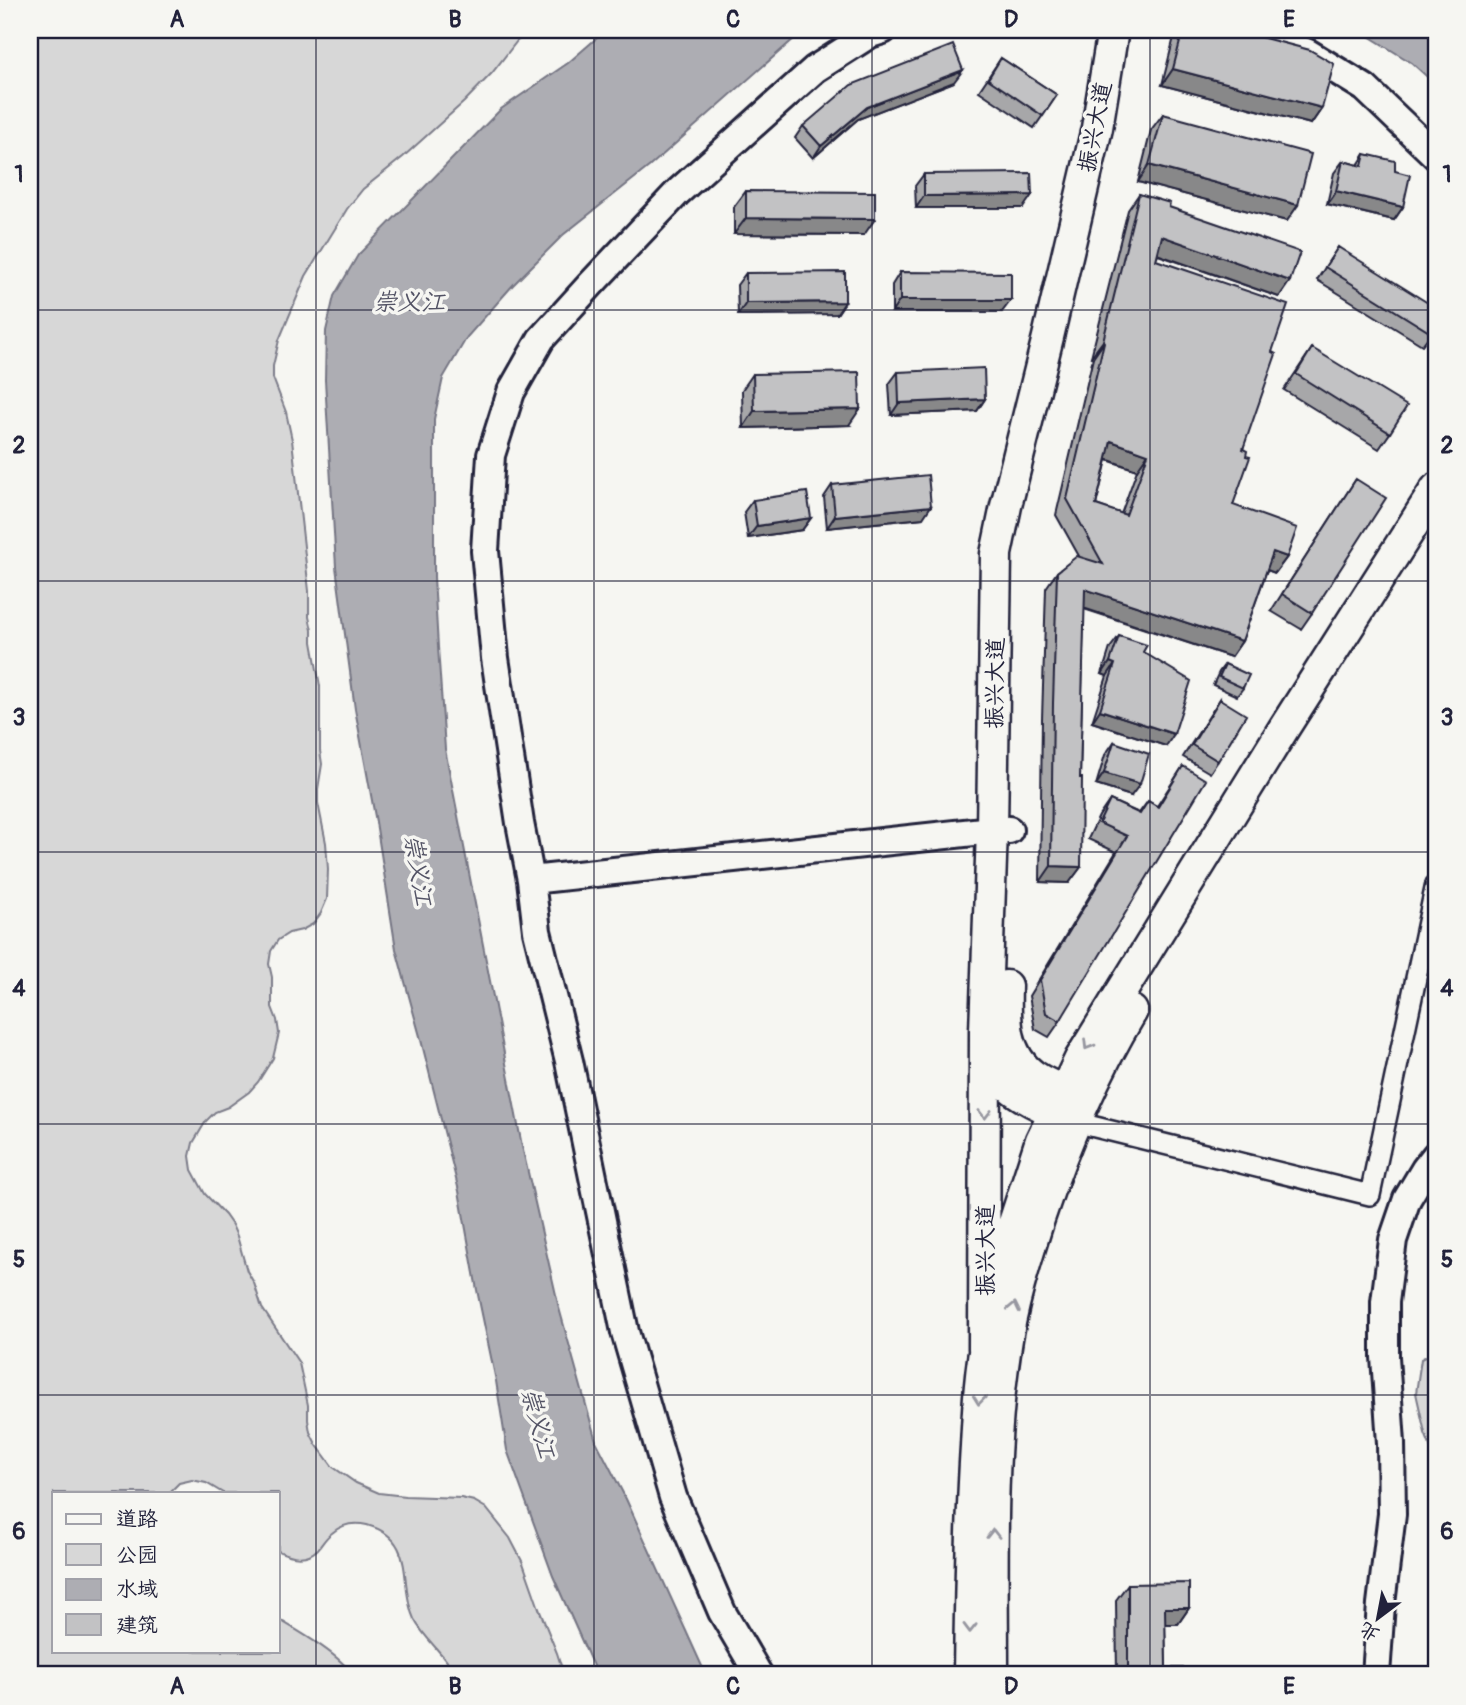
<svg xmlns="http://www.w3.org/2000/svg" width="1466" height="1705" font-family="Pangolin,'LXGW WenKai TC',sans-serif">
<rect width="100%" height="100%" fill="#f6f6f2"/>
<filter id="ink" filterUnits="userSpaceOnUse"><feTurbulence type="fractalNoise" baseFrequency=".0143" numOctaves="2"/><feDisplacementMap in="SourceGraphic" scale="14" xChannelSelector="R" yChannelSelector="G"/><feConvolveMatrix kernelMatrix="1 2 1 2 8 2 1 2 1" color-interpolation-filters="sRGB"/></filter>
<g filter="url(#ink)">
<path fill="#d7d7d7" stroke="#7c7c89" stroke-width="2" d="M30 30H532L517 41 492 73 464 102 403 157 363 189 347 209 306 276 279 340 273 366V378L286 412 292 440 309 591V617L312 630V642L320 686V751L322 764 318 789V803L326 843 328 869 327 899 321 913 313 924 302 930 289 933 278 940 271 951 269 964 272 977V1007L277 1020 279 1033 273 1058 258 1082 249 1092 228 1107 215 1112 206 1121 193 1143 190 1156 192 1170 205 1194 225 1215 232 1225 237 1236 247 1271 254 1283 262 1308 299 1363 308 1405V1420L310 1432 316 1444 333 1467 356 1483 379 1493 405 1496 461 1498 474 1501 486 1508 510 1538 523 1563 541 1614 557 1653 564 1675H456C445 1654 425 1640 414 1619 398 1585 418 1539 367 1525 354 1522 342 1524 332 1533 326 1537 322 1544 318 1549 306 1561 292 1557 278 1551V1493H223L206 1483 192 1480 179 1483 169 1493H54V1651H278V1619C298 1631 342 1656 352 1675H30Z
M1434 1352 1436 1353V1461L1425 1433 1416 1393 1421 1359Z"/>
<path fill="#adadb3" stroke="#757583" stroke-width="2" d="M606 30H804L650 166 563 235 513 285 467 337 443 378 434 419V577L438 647 445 749 522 1146 559 1308 596 1441 626 1499 706 1675H597L553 1576 507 1450 496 1381 477 1290 459 1191 421 1040 396 949 376 822 355 709 336 567 325 380 326 331 334 296 358 255 501 109 568 63Z
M1359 30H1436V85L1412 63Z"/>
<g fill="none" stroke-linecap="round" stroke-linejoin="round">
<defs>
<path id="street" d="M1075 1122 1370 1195 1436 884"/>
<path id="secondary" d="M1254 30 1308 53 1365 88 1436 156
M531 880 992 830H1009
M759 1675 722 1612 673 1497 625 1332 569 1061 537 931 531 880 520 823 495 658 485 551 491 455 511 392 541 339 591 284 678 192 815 69 870 34 883 30
M1376 1675 1381 1604 1392 1514 1391 1443 1385 1357V1302L1393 1240 1407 1199 1425 1169 1436 1155"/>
<path id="primary" d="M1006 986C1005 1018 1004 1055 1034 1076 1049 1086 1067 1092 1083 1100
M987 1052C999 1093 1039 1104 1073 1121
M996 1288 1000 1266 1041 1140 1080 1059 1284 728 1436 489
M984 1349 985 1031 992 830 996 554 1006 506 1048 337 1097 128 1113 30
M969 1675C970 1599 971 1523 976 1446 978 1407 980 1368 988 1330
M993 1675C993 1568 989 1459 1005 1352 1011 1307 1025 1263 1039 1219 1063 1147 1092 1077 1132 1011"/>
</defs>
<use href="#street" stroke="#22223b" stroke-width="24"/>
<use href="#secondary" stroke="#22223b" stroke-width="32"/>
<use href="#primary" stroke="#22223b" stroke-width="35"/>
<use href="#street" stroke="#f6f6f2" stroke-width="19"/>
<use href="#secondary" stroke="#f6f6f2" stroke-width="26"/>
<use href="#primary" stroke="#f6f6f2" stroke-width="30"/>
</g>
<path fill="#a7a7a9" stroke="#22223b" stroke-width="2" fill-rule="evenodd" d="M1178 30H1234L1322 108 1311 124 1162 85 1175 33Z
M1001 58 1057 95 1034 128 979 91Z
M954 82 858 119 813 158 795 138 803 126Z
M1163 114 1287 221 1138 182 1151 130Z
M1365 154 1395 171 1403 207 1394 220 1327 204 1334 173 1343 161 1358 165Z
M924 174 1023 208H916L915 186Z
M746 191 864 235 734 234V207Z
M1139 194 1169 207 1279 297 1158 255 1156 260 1272 352 1243 449 1233 505 1287 557 1275 573 1267 570 1242 641 1231 657 1084 609 1080 778 1081 867 1069 883 1040 882 1042 719 1046 588 1057 572 1079 556 1056 515 1093 358 1091 357 1128 210ZM1107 460 1137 470 1121 514 1096 505Z
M1436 221V237L1429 230Z
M1338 247 1431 333 1422 345 1317 280Z
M900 272 1002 312H892V285Z
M746 273 845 302 837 314 738 315 737 285Z
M1312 348 1390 433 1379 449 1284 390Z
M898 372 985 399 977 411 891 415 889 384Z
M753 374 849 425 743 428 742 390Z
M1356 479 1312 613 1301 629 1271 611Z
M832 485 923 518 827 528 824 497Z
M753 500 811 518 802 530 748 538 744 512Z
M1119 636 1143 652 1166 746 1092 722 1107 676 1102 674 1110 648Z
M1225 664 1243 688 1237 696 1213 685 1219 672Z
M1220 699 1218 761 1210 773 1183 757Z
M1114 742 1131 796 1096 785 1105 755Z
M1183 766 1060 1021 1049 1037 1035 1029 1029 996 1116 852 1088 839 1099 816 1110 800 1139 813 1148 801 1157 806Z
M1128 1584 1189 1608 1178 1624H1165L1166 1668 1193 1675H1117L1116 1600Z"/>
<path fill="#888889" stroke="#22223b" stroke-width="2" d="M1173 69 1322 108 1311 124 1162 85Z
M963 70 954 82 858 119 813 158 821 146 867 107Z
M1149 165 1298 205 1287 221 1138 182Z
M1336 191 1403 207 1394 220 1327 204Z
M1032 195 1023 208H916L924 196Z
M746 218 875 219 864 235 734 234Z
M1162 236 1290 281 1279 297 1151 252Z
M900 300H1011L1002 312H892Z
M845 302 837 314 738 315 746 303Z
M1103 341 1104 342 1093 358 1091 357Z
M985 399 977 411 891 415 899 403Z
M860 409 849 425 743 428 754 411Z
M1111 441 1148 454 1137 470 1100 457Z
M931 506 923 518 827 528 835 516Z
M811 518 802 530 748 538 757 526Z
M1273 552 1287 557 1275 573 1262 568Z
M1085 589 1242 641 1231 657 1074 605Z
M1110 662 1115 664 1107 676 1102 674Z
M1100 710 1174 734 1166 746 1092 722Z
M1104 773 1140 784 1131 796 1096 785Z
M1051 866 1081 867 1069 883 1040 882Z
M1165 1608H1189L1178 1624H1154Z"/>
<path fill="#c2c2c4" stroke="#22223b" stroke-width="2" fill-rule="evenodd" d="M1183 30H1234L1310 50 1334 64 1322 108 1173 69Z
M953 45 963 70 867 107 821 146 803 126 851 85Z
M1001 58 1057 95 1043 116 988 79Z
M1163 114 1311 154 1298 205 1149 165Z
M1365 154 1395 161V171L1410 175 1403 207 1336 191 1343 161 1362 166Z
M1031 173 1032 195 924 196V174Z
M746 191 875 192V219L746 218Z
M1139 194 1170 203 1169 207 1300 252 1290 281 1162 236 1156 260 1288 305 1272 352 1276 354 1243 449 1247 451 1246 456 1250 457 1233 505 1297 528 1287 557 1273 552 1242 641 1085 589 1080 778H1082L1081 867 1051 866 1053 703 1057 572 1077 556 1103 564 1067 499 1104 342 1103 341ZM1111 441 1148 454 1126 515 1096 505Z
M1338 247 1436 308V323L1431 333 1325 267Z
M845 272V302L746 303V273Z
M900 272 1011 273V300H900Z
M1312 348 1407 406 1390 433 1296 374Z
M984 368 985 399 899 403 898 372Z
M859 372 860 409 754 411 753 374Z
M928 475 931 506 835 516 832 485Z
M1356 479 1386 498 1312 613 1282 594Z
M807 492 811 518 757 526 753 500Z
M1119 636 1147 645 1143 652 1191 681 1174 734 1100 710 1115 664 1110 662Z
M1225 664 1249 675 1243 688 1219 677Z
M1220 699 1246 715 1218 761 1192 745Z
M1114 742 1149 754 1140 784 1104 773Z
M1183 766 1206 780 1060 1021 1046 1013 1040 980 1127 836 1099 823 1110 800 1140 814 1148 801 1158 807Z
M1189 1583V1608H1165L1166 1668H1193V1675H1128V1584Z"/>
<defs><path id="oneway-chevron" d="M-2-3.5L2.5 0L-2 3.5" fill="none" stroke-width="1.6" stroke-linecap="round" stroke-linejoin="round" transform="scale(1.75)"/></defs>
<g stroke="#9797a0">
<use href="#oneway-chevron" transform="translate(1088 1045) rotate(121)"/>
<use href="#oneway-chevron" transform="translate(985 1114) rotate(90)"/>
<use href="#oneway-chevron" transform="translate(1014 1307) rotate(-78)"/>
<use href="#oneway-chevron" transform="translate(979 1400) rotate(96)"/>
<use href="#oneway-chevron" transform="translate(993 1534) rotate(-90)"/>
<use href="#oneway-chevron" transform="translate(970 1628) rotate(91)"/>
</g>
</g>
<path fill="none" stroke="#22223b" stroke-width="2" stroke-opacity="0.55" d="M316 30V1675M594 30V1675M872 30V1675M1150 30V1675M30 310H1436M30 581H1436M30 852H1436M30 1124H1436M30 1395H1436"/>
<g text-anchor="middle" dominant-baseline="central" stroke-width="7" stroke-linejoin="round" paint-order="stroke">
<g font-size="23" fill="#22223b" stroke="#f6f6f2">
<text transform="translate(1095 127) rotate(-79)">振兴大道</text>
<text transform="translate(995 683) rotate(-89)">振兴大道</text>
<text transform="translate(985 1250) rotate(-90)">振兴大道</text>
</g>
<g font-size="24" font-style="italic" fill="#535365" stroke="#f6f6f2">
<text x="409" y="302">崇义江</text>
<text transform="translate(418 870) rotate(81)">崇义江</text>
<text transform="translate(538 1423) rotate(75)">崇义江</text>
</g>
</g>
<rect width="1466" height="1705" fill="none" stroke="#f6f6f2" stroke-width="77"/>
<rect x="52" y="1492" width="228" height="161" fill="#f6f6f2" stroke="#a1a1a9" stroke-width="2"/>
<rect x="66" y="1514" width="35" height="10" fill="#f6f6f2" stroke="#a1a1a9" stroke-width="2"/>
<text x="116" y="1526" font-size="21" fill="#22223b">道路</text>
<rect x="66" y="1544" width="35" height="21" fill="#d7d7d7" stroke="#a1a1a9" stroke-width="2"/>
<text x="116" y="1562" font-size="21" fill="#22223b">公园</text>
<rect x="66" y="1579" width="35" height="21" fill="#adadb3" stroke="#a1a1a9" stroke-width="2"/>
<text x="116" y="1596" font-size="21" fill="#22223b">水域</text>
<rect x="66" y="1614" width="35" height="21" fill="#c2c2c4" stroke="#a1a1a9" stroke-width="2"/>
<text x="116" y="1632" font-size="21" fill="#22223b">建筑</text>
<g transform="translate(1378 1618) rotate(212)" stroke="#f6f6f2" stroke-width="5" paint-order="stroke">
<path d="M0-5L12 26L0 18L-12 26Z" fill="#22223b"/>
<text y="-10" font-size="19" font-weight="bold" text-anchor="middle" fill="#22223b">北</text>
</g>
<rect x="38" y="38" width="1390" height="1628" fill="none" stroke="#22223b" stroke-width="2.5"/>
<g font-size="23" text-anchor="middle" font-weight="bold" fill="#22223b">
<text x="177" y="27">A</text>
<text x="455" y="27">B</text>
<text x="733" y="27">C</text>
<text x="1011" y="27">D</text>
<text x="1289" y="27">E</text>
<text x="19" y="182">1</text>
<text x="1447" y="182">1</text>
<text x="19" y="453">2</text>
<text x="1447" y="453">2</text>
<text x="19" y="725">3</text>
<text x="1447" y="725">3</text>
<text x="19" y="996">4</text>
<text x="1447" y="996">4</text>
<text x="19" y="1267">5</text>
<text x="1447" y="1267">5</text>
<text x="19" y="1539">6</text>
<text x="1447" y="1539">6</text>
<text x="177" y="1694">A</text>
<text x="455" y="1694">B</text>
<text x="733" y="1694">C</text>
<text x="1011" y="1694">D</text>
<text x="1289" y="1694">E</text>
</g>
</svg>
